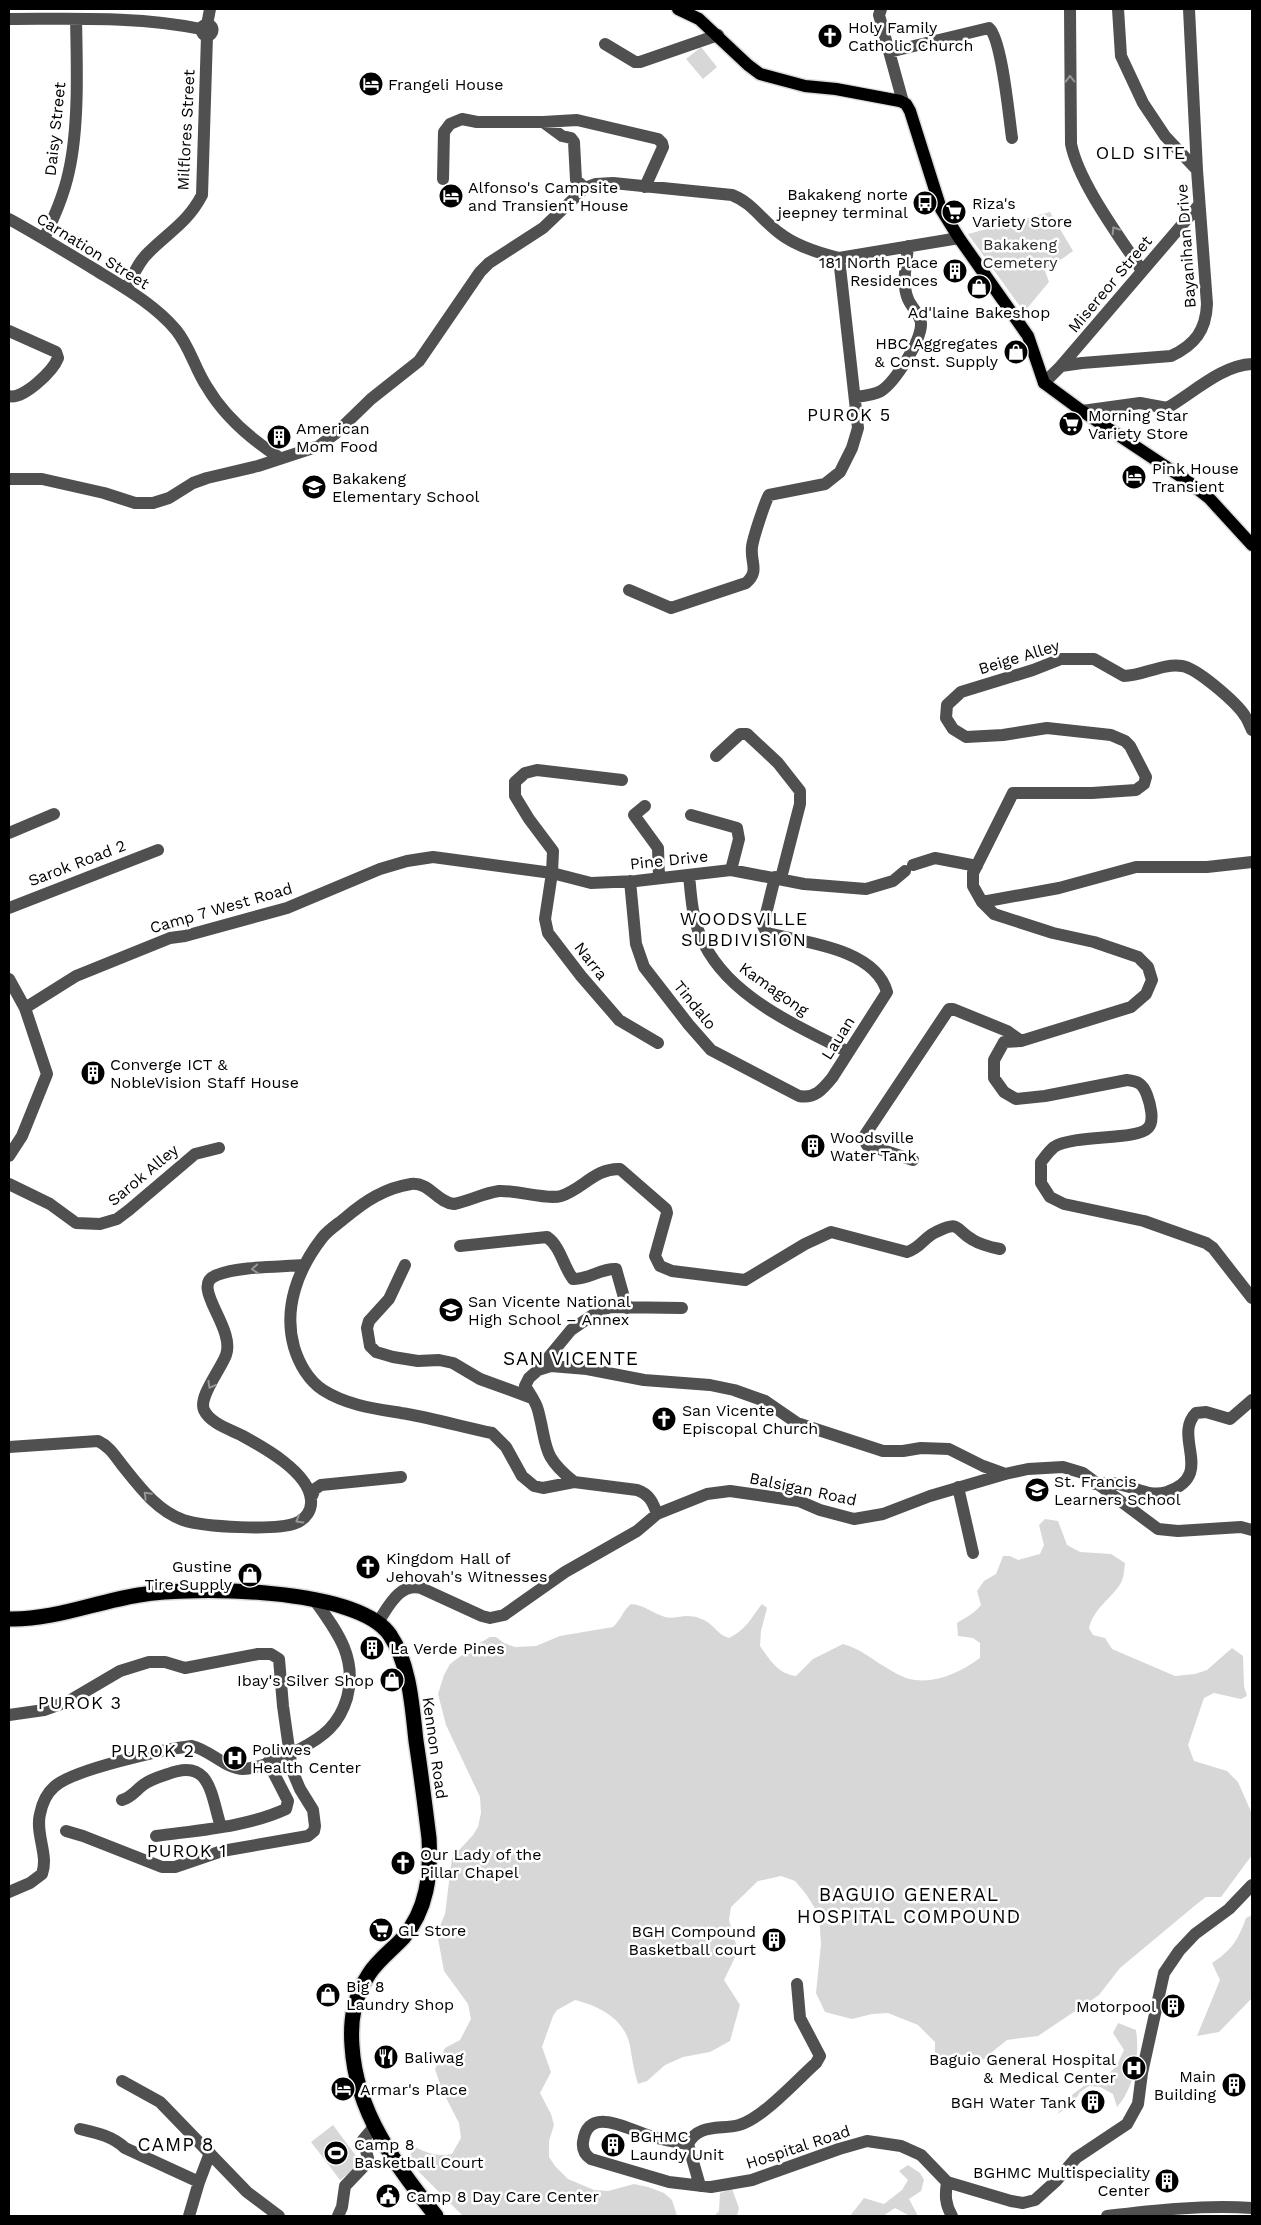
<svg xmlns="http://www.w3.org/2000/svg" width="1261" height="2225" font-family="'Work Sans',sans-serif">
<rect width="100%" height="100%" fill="#fff"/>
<path fill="#d7d7d7" d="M701 47 717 67 703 79 686 59Z
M1050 212 1073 251 1045 271 1049 282 1024 312 968 234Z
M1045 1519 1058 1521 1067 1545 1080 1552 1111 1554 1125 1563C1124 1571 1124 1580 1119 1586 1108 1601 1094 1609 1089 1628L1093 1635 1105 1638 1112 1649 1175 1676 1195 1674 1207 1670 1232 1648 1243 1656 1244 1686 1247 1696 1241 1699 1214 1693 1204 1698 1188 1745 1194 1761 1227 1771 1238 1782 1252 1814V1855L1221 1897H1206L1198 1903 1120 1968 1099 1995 1038 2036 1007 2040 981 2061 965 2057 935 2063V2042L918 2025 888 2013 872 2014 852 2019 825 2012 816 1993 821 1944 819 1915 806 1894 795 1881 781 1876 758 1881 731 1907 729 1920 738 1951 724 1980 740 2005 730 2041 710 2052 683 2057 665 2065 647 2081 638 2084C634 2071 632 2059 630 2046 625 2019 599 2006 575 2000L557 2010 553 2016 542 2047 551 2072 540 2093 551 2114 554 2125 549 2141V2157L555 2166 568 2179 594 2190 608 2191 634 2184 648 2187 664 2193 672 2200 677 2216H463L419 2172 409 2157 415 2147C427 2153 438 2157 452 2154L461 2138 459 2123 442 2090 435 2069 445 2048 460 2040 471 2019 468 2004 444 1971 437 1933 445 1914 452 1858 473 1835 478 1827 481 1813 480 1797 446 1725 438 1694 444 1675 450 1664 462 1655 472 1653 480 1643 490 1637H496L504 1643 515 1647 536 1646 560 1636 613 1627C621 1620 623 1610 631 1604 645 1605 652 1613 665 1617 677 1620 686 1611 704 1620 714 1625 718 1635 729 1638 748 1628 750 1619 762 1604L767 1608 761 1631 760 1646C770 1660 778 1674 796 1676L813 1659 843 1644C858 1648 868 1656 880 1664 891 1670 903 1679 915 1680 939 1683 962 1671 980 1658V1643L973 1638 958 1636 957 1623C966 1617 974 1614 981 1605L977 1591 984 1581 996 1574 1003 1556H1010L1018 1560 1040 1554 1044 1545 1039 1525Z
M1252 1915V1998L1219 2032 1197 2036 1220 1980 1212 1963C1232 1950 1238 1940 1246 1918Z
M1118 2023 1136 2030C1140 2054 1134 2089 1117 2107L1113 2094 1100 2087 1089 2086 1080 2092 1073 2104 1057 2114 1073 2094 1088 2083 1100 2081 1116 2067 1124 2050 1113 2033Z
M333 2125 362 2164 340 2180 311 2142Z
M908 2165 920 2173 924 2180 921 2191 909 2199 918 2216H910L895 2208 883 2216H850L864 2198 884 2204 902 2190 908 2180 899 2171Z
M732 2189 739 2208 737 2216H714L719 2211 720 2193Z"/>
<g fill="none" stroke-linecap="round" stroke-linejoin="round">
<defs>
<path id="major" d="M678 9 699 19 748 65 760 74 805 86 836 89 900 101 906 104 910 111 941 209 959 238 1028 336 1044 383 1082 411 1186 480 1209 498 1252 545"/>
<path id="highway" d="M9 1619C54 1620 95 1602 139 1595 192 1586 358 1587 390 1635 410 1665 412 1706 416 1741 421 1773 425 1806 429 1838 431 1875 427 1910 403 1938 392 1950 378 1960 369 1974 354 1997 350 2019 352 2046 356 2113 396 2165 436 2216"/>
</defs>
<use href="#major" stroke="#dbdbdb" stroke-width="15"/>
<use href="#highway" stroke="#dbdbdb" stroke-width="18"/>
<path stroke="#505050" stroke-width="12" d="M881 9 879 15 903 102
M1070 9 1071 144C1079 183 1119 236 1142 271
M1118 9 1121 56 1143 103 1165 136 1197 170
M9 19C72 19 139 16 201 29
M201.5 30a5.5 5.5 0 1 1 11 0a5.5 5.5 0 1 1-11 0Z
M207 25 210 9
M605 44 635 62H640L718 35
M889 52 989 28C1002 39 1009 118 1012 138
M543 122 562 136 571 138 574 142 576 180 585 188
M443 179 444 132 450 124 462 119 477 122H543L577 120 658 139 662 143 663 147 645 187
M9 219C38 235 66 252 94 269 123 287 154 304 176 330 190 347 195 369 207 387 224 416 252 440 280 458
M44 239C54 217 64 195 69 171 79 126 77 66 76 19
M126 289C133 276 138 262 149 252 169 232 188 222 202 195L207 36
M9 331 56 352 58 358C53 371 23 400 9 396
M1061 366 1082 363 1171 356C1195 345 1206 330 1207 304L1197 170 1189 9
M1044 383 1061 366 1199 205
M855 397C863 396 874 395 881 391 895 382 922 340 921 323 920 314 911 307 908 299 901 283 907 262 908 246
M1082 411 1140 403 1167 408C1193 393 1222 365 1252 364
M9 479H42L104 493 135 503H153L169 498 193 483 207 478 258 466 319 446 336 433 371 399 419 361 480 272 489 263 543 228 585 188 596 184 613 183 732 195C751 202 762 220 778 232 794 245 818 253 839 258L959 238
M629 590 671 608 746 583C760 571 750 562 752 547 753 538 765 502 769 495L825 484 840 472 852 448 858 428 839 258
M1252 730C1250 726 1248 720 1245 716 1237 703 1197 668 1182 666 1162 663 1143 676 1124 676L1094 659H1061L1033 670 961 692 947 705 946 718 953 729 966 737 1003 735 1047 728 1111 735 1125 741 1130 746 1146 777 1144 784 1136 790 1092 793H1013L973 873V886L982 902 994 914 1053 933 1094 942 1138 957 1148 967 1152 980 1146 994 1131 1007 1021 1041 1004 1042 994 1060V1078L1004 1092 1016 1099 1045 1096 1127 1080C1138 1081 1143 1084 1147 1095 1150 1103 1155 1121 1148 1128 1136 1141 1075 1134 1054 1147 1049 1151 1045 1157 1041 1162V1183L1050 1197 1064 1204 1144 1221 1206 1243 1213 1248 1252 1298
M716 756 740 734H747L778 763 800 791V804L781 878
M622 780 537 770 525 773 515 782V796L529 819 553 851 552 873 545 919 548 933 581 976 619 1020 658 1043
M645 806 634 815 658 848 659 878
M691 815 737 828 739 839 731 870
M9 833 54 814
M913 865 935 858 977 866
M689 875C691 895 692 916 700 935 724 995 794 1024 848 1052
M630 881 636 944 644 967 689 1025 711 1050 799 1096C815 1099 823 1089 832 1078L887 992C875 948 803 942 767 933L763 926 775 877
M982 902 1059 888 1136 867H1207L1252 862
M9 908 158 850
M9 979 25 1008 47 1074 22 1136 9 1156
M25 1008 76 976 170 938 185 936 287 908 380 869 407 861 433 857 552 873 591 883 636 881 731 870 804 884 866 889 893 881 905 871
M913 1160 867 1145 863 1138 949 1009H953L1007 1031 1021 1041
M9 1184 50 1204 76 1223 100 1224 117 1219 129 1210 195 1154 219 1148
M460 1246 547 1237C561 1247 563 1266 573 1279 588 1280 601 1268 616 1269L627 1308
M405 1265 389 1299 369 1321 367 1328 370 1346 376 1352 393 1357 418 1361 439 1360 453 1363 480 1379 532 1398
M538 1370 571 1330 600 1310 612 1307 682 1308
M9 1447 98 1441C109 1446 115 1456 122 1465 139 1486 156 1510 183 1520 204 1527 276 1531 296 1523 306 1519 312 1510 311 1500 309 1472 263 1447 241 1435 229 1429 210 1423 204 1410 198 1397 221 1369 226 1355 236 1327 188 1285 217 1275 239 1266 280 1267 304 1265
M574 1482C541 1455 548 1448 538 1410 536 1402 530 1394 525 1386L529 1378 538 1370 551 1366 587 1369 644 1380 710 1385 734 1390 765 1401 797 1423 883 1451H903L921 1448 949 1449 983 1466 1005 1474
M1095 1484C1105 1483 1113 1482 1122 1485 1139 1489 1150 1497 1167 1492 1216 1475 1172 1437 1196 1413L1206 1412 1230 1419 1252 1400
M958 1487 973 1553
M311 1498 315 1489 321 1485 401 1477
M657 1514C653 1502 649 1494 637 1490L574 1482 543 1488 534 1486 522 1476 506 1447 492 1433C463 1427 435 1419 407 1414 378 1409 348 1406 323 1390 309 1381 299 1364 294 1347 283 1308 298 1269 322 1238 328 1230 338 1224 345 1218 365 1201 385 1188 411 1184 430 1182 436 1202 454 1204 469 1201 484 1193 499 1191 516 1190 547 1200 561 1196 583 1189 595 1168 620 1169L666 1209 667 1213 655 1256 660 1266 672 1271 745 1280 805 1244 831 1232 907 1252C921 1248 924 1237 936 1232 961 1220 954 1229 973 1240 981 1245 990 1247 1000 1249
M378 1622C389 1606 399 1583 421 1588L482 1616 490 1618 504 1615 565 1572 637 1531 657 1514 707 1494 730 1491 799 1501 820 1510 854 1519 883 1514 930 1496 1005 1474 1028 1469 1063 1467 1083 1473 1158 1529 1178 1531 1241 1527 1252 1530
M9 1715 44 1710 69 1701 120 1671 149 1662H165L185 1668 258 1654H271L279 1659 283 1706 292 1770 300 1789 313 1810 315 1826 314 1831 308 1836 222 1851 175 1867H162L83 1836 66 1831
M122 1800C132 1797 135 1791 143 1785 151 1779 159 1777 168 1774 211 1757 211 1796 221 1827
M156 1836C199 1830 247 1827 286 1809L288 1801 268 1762
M9 1892 30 1883 42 1874C49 1855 35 1834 40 1814 42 1804 46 1794 54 1787 71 1770 165 1749 192 1746 210 1750 226 1769 243 1769 258 1769 286 1756 300 1749 323 1737 339 1725 347 1698 358 1657 336 1630 313 1598
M797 1984 800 2018 820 2056 816 2063C798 2079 762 2119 739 2125 721 2130 698 2123 688 2144 674 2142 660 2139 647 2135 627 2129 588 2105 583 2142 582 2150 585 2155 591 2159L669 2182 711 2187 752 2180 839 2149 867 2141 901 2146 921 2155 947 2182C945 2195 945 2204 952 2216
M122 2081 160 2102 247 2192 279 2216
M80 2129C97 2133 112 2136 125 2148L199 2182
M688 2144 700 2186
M947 2182 1011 2201 1023 2203 1035 2200 1056 2181 1076 2158 1127 2124 1138 2104 1142 2073 1164 1973 1179 1951 1195 1934 1229 1909 1252 1885
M189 2216 199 2182 210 2153
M338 2216 342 2207 345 2186 367 2163 368 2158 363 2140 374 2127
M1107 2216C1155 2210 1204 2205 1252 2208"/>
<use href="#major" stroke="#000" stroke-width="12"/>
<use href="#highway" stroke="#000" stroke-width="15"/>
</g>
<defs><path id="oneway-chevron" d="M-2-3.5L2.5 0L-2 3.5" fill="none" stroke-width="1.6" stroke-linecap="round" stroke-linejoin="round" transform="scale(1.25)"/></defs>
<g stroke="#969696">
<use href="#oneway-chevron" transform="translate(1070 79) rotate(-91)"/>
<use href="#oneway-chevron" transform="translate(1115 230) rotate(-122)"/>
<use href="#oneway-chevron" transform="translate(255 1269) rotate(175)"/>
<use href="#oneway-chevron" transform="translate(211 1385) rotate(119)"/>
<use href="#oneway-chevron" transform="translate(147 1495) rotate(-135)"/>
<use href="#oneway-chevron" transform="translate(299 1520) rotate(149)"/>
</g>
<defs>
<symbol id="church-disc" viewBox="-11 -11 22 22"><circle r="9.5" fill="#000" stroke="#fff"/><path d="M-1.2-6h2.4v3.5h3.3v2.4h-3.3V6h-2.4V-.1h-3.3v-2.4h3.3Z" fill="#fff"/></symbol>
<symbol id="hotel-disc" viewBox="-11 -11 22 22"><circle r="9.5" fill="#000" stroke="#fff"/><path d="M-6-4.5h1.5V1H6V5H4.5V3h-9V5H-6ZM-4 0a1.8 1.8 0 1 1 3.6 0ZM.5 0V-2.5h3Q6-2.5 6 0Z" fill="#fff"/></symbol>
<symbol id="bus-disc" viewBox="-11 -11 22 22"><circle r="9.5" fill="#000" stroke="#fff"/><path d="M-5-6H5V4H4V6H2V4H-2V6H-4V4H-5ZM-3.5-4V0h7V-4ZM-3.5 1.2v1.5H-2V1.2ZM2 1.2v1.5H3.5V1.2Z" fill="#fff"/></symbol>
<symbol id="supermarket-disc" viewBox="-11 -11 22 22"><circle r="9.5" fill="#000" stroke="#fff"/><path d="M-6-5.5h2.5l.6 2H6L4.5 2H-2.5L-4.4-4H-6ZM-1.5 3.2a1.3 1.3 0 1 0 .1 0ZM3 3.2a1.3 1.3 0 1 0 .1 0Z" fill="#fff"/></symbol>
<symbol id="building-disc" viewBox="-11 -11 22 22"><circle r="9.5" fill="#000" stroke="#fff"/><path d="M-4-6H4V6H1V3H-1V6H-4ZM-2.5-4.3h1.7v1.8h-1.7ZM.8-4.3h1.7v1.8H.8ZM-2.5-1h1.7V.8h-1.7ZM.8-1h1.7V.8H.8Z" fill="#fff"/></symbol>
<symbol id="shop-disc" viewBox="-11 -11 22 22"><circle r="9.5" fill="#000" stroke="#fff"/><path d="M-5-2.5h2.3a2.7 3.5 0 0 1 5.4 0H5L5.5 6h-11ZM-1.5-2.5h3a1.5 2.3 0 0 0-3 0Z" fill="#fff"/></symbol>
<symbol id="school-disc" viewBox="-11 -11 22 22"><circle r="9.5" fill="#000" stroke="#fff"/><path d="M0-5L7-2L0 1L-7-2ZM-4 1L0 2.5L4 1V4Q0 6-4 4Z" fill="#fff"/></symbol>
<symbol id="hospital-disc" viewBox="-11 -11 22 22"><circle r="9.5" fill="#000" stroke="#fff"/><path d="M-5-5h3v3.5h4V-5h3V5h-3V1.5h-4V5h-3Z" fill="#fff"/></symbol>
<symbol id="restaurant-disc" viewBox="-11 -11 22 22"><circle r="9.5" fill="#000" stroke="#fff"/><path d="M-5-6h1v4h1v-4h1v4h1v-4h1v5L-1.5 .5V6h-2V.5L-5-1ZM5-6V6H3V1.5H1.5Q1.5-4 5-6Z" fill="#fff"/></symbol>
<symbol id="stadium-disc" viewBox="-11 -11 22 22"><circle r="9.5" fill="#000" stroke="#fff"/><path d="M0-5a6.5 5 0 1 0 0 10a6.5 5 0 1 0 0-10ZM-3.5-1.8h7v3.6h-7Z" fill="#fff"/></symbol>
<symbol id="civic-disc" viewBox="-11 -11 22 22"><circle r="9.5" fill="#000" stroke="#fff"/><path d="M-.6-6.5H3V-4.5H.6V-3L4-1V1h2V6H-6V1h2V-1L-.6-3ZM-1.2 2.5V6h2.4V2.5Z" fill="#fff"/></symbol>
</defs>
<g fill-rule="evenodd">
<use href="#church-disc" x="816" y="22" width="28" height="28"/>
<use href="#hotel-disc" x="357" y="70" width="28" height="28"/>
<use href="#hotel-disc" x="437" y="182" width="28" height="28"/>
<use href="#bus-disc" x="911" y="189" width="28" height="28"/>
<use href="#supermarket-disc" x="940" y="198" width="28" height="28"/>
<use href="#building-disc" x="941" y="257" width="28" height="28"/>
<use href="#shop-disc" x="965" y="273" width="28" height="28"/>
<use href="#shop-disc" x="1002" y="338" width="28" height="28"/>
<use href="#supermarket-disc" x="1057" y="410" width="28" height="28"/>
<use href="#building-disc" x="265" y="423" width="28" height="28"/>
<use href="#hotel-disc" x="1120" y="463" width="28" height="28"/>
<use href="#school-disc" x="300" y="473" width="28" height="28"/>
<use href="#building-disc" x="79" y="1059" width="28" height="28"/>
<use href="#building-disc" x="799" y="1132" width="28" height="28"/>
<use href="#school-disc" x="437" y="1296" width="28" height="28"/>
<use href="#church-disc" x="650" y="1405" width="28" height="28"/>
<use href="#school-disc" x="1023" y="1476" width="28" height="28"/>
<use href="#church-disc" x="354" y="1553" width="28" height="28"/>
<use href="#shop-disc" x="236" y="1561" width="28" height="28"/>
<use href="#building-disc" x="358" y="1634" width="28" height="28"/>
<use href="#shop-disc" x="378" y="1666" width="28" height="28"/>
<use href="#hospital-disc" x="221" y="1744" width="28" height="28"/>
<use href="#church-disc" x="389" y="1849" width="28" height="28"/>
<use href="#supermarket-disc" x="367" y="1916" width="28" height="28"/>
<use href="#building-disc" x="760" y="1926" width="28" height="28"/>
<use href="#shop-disc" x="314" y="1981" width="28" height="28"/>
<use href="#building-disc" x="1159" y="1992" width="28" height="28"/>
<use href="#restaurant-disc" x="372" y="2043" width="28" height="28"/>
<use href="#hospital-disc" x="1120" y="2054" width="28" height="28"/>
<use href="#building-disc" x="1220" y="2071" width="28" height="28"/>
<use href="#hotel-disc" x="329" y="2075" width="28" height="28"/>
<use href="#building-disc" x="1079" y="2088" width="28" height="28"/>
<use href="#building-disc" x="599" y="2131" width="28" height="28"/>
<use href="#stadium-disc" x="322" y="2139" width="28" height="28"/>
<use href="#building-disc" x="1153" y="2167" width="28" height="28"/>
<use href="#civic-disc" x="374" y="2182" width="28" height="28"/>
</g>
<g text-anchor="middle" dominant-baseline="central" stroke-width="5" stroke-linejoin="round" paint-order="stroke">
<g font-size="16" fill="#000" stroke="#fff" text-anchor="start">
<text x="848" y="27">Holy Family<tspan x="848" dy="18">Catholic Church</tspan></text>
<text x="388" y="84">Frangeli House</text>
<text x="468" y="187">Alfonso's Campsite<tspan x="468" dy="18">and Transient House</tspan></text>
<text x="908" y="194" text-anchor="end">Bakakeng norte<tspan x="908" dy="18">jeepney terminal</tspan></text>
<text x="972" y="203">Riza's<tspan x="972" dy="18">Variety Store</tspan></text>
<text x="938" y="262" text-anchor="end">181 North Place<tspan x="938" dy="18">Residences</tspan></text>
<text x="979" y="312" text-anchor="middle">Ad'laine Bakeshop</text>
<text x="998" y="343" text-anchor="end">HBC Aggregates<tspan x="998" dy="18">&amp; Const. Supply</tspan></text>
<text x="1088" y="415">Morning Star<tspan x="1088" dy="18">Variety Store</tspan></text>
<text x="296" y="428">American<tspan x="296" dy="18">Mom Food</tspan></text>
<text x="1152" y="468">Pink House<tspan x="1152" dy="18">Transient</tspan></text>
<text x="332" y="478">Bakakeng<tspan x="332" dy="18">Elementary School</tspan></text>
<text x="110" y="1064">Converge ICT &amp;<tspan x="110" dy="18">NobleVision Staff House</tspan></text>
<text x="830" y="1137">Woodsville<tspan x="830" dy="18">Water Tank</tspan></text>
<text x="468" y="1301">San Vicente National<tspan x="468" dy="18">High School – Annex</tspan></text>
<text x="682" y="1410">San Vicente<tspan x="682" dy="18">Episcopal Church</tspan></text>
<text x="1054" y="1481">St. Francis<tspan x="1054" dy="18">Learners School</tspan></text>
<text x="386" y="1558">Kingdom Hall of<tspan x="386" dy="18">Jehovah's Witnesses</tspan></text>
<text x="232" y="1566" text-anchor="end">Gustine<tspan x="232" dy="18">Tire Supply</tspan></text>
<text x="390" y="1648">La Verde Pines</text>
<text x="374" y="1680" text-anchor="end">Ibay's Silver Shop</text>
<text x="252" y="1749">Poliwes<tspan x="252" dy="18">Health Center</tspan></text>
<text x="420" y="1854">Our Lady of the<tspan x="420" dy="18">Pillar Chapel</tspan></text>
<text x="398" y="1930">GL Store</text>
<text x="756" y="1931" text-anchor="end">BGH Compound<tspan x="756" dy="18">Basketball court</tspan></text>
<text x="346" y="1986">Big 8<tspan x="346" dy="18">Laundry Shop</tspan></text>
<text x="1156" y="2006" text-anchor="end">Motorpool</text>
<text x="404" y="2057">Baliwag</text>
<text x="1116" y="2059" text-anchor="end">Baguio General Hospital<tspan x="1116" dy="18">&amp; Medical Center</tspan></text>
<text x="1216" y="2076" text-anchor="end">Main<tspan x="1216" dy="18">Building</tspan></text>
<text x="360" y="2089">Armar's Place</text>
<text x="1076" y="2102" text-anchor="end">BGH Water Tank</text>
<text x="630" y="2136">BGHMC<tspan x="630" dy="18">Laundy Unit</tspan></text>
<text x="354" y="2144">Camp 8<tspan x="354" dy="18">Basketball Court</tspan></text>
<text x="1150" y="2172" text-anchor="end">BGHMC Multispeciality<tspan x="1150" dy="18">Center</tspan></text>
<text x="406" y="2196">Camp 8 Day Care Center</text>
</g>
<g font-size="16" fill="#000" stroke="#fff">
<text transform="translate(55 129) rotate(-84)">Daisy Street</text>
<text transform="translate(186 130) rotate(-87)">Milflores Street</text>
<text transform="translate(1186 246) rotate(-94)">Bayanihan Drive</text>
<text transform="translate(93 251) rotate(32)">Carnation Street</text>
<text transform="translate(1110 284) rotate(-50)">Misereor Street</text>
<text transform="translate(1019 657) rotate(-17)">Beige Alley</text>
<text transform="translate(669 860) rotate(-6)">Pine Drive</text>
<text transform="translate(77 863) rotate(-21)">Sarok Road 2</text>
<text transform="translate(221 908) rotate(-16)">Camp 7 West Road</text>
<text transform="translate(591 961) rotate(52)">Narra</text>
<text transform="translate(774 989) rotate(35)">Kamagong</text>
<text transform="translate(695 1005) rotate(51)">Tindalo</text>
<text transform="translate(838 1038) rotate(-58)">Lauan</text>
<text transform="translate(143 1175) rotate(-40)">Sarok Alley</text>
<text transform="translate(803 1489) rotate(12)">Balsigan Road</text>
<text transform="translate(435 1748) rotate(82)">Kennon Road</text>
<text transform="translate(798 2147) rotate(-18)">Hospital Road</text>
</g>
<g font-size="16" fill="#2e2e2e" stroke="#fff">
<text x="1020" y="244">Bakakeng<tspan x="1020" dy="18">Cemetery</tspan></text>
</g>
<g font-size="18" letter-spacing="1" fill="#000" stroke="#fff">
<text x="1141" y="152">OLD SITE</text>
<text x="849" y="414">PUROK 5</text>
<text x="744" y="918">WOODSVILLE<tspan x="744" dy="21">SUBDIVISION</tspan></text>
<text x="80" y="1702">PUROK 3</text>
<text x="153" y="1750">PUROK 2</text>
<text x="187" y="1850">PUROK 1</text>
</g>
<g font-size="19" letter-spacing="1" fill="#000" stroke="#fff">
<text x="571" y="1358">SAN VICENTE</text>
<text x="909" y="1894">BAGUIO GENERAL<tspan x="909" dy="22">HOSPITAL COMPOUND</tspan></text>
<text x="176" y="2144">CAMP 8</text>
</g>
</g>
<rect width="1261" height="2225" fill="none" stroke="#000000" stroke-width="20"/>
</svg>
